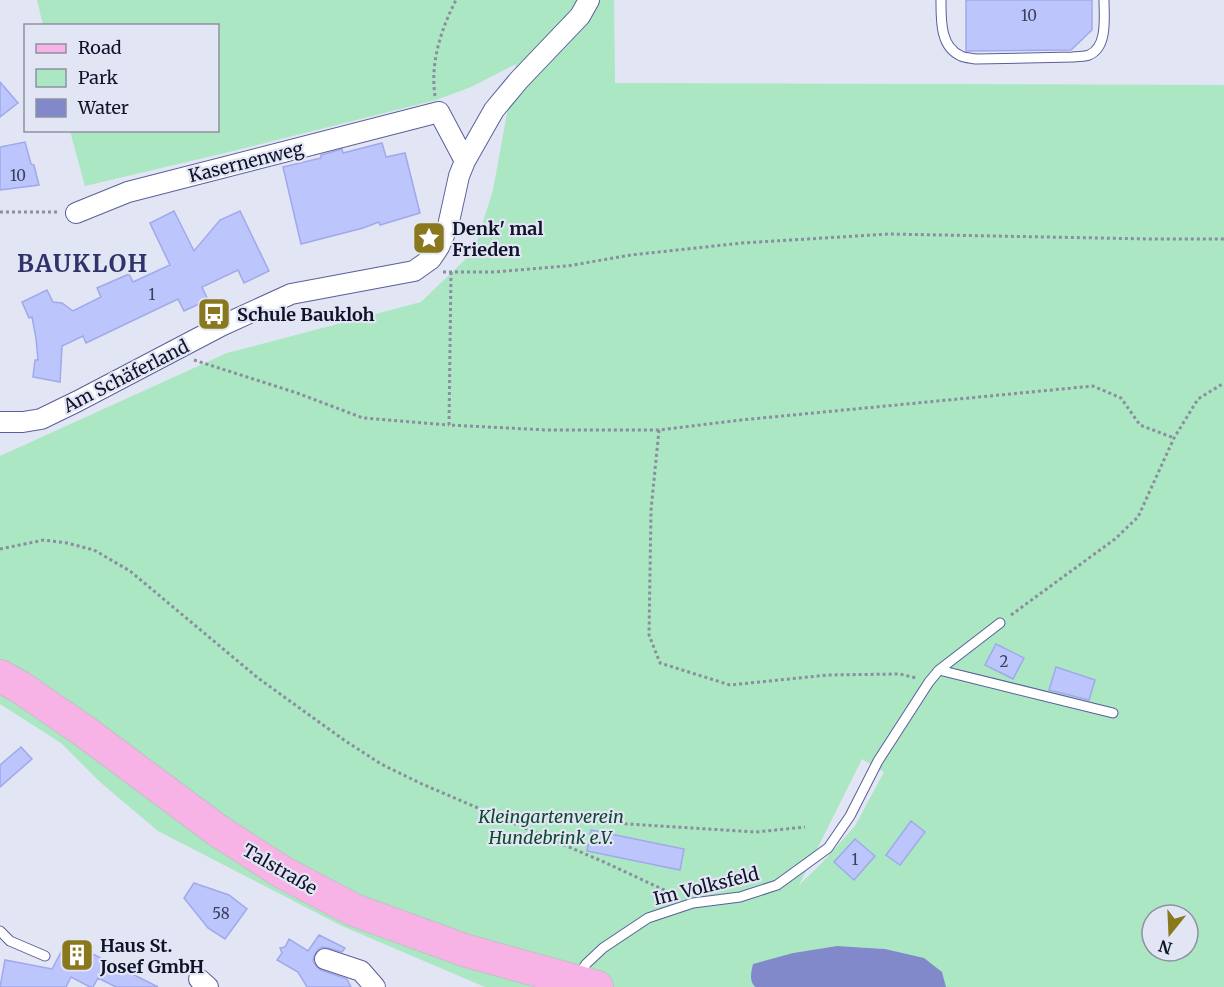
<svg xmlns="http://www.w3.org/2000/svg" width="1224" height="987" font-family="Merriweather,serif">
<rect width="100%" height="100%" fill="#e2e5f3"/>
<path fill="#aae7c2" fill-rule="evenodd" d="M37 0H614L615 83 1224 85V987H946L942 972 885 949 837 946 793 953 753 985 755 987H485L342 926 158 831 100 782 61 743 0 704V456L227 353 421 302 474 251 493 190 516 64 471 87 436 100 229 152 85 186 70 131 218 130V26L43 25ZM862 759 884 772 855 826 821 864 799 885ZM1152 915H1188V951H1152Z"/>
<path fill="#8189cb" d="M837 946 885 949 924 958 942 972 946 987H755C749 981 751 972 753 964L793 953Z"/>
<path fill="#bdc5fd" stroke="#a0a9ea" stroke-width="1.5" d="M966 0H1092V30L1071 50 966 51Z
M0 82 18 103 0 117Z
M25 142 31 164 34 165 39 185 0 190V147Z
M382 143 386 157 405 153 420 213 380 225 379 222 363 228 301 244 283 167 321 158V155L342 149 343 153Z
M174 211 194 251 220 220 240 211 269 271 244 283 238 270 202 287 208 300 184 311 178 299 86 343 83 336 62 346 60 382 33 377 35 360H38L36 338 32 317 29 318 22 302 47 290 53 302 62 303 73 311 101 297 97 288 129 274 133 282 170 265 150 223Z
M996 644 1024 658 1013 679 985 665Z
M1056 667 1095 680 1089 700 1049 690Z
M21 747 32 759 0 787V765Z
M911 821 925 832 900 865 886 855Z
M591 830 684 849 680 870 587 851Z
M855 839 875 856 854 880 834 862Z
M194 883 229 895 247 909 225 939 208 928 184 898Z
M319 935 345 948 342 952 328 948 322 947 318 950 314 956 313 961 316 966 321 970 347 979 351 987H307L298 972 277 960 282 953 280 948 285 947 289 939 308 951Z
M67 941 158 987H116L98 978 93 987H90L71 977 66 987H0L5 960 52 969Z"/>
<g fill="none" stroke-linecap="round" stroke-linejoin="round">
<defs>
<path id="lane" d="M941 0C941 20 940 47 961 56 965 58 971 58 976 59L1073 57C1078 56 1085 57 1089 55 1108 47 1104 17 1104 0
M939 670 1113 713
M0 931 10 941 45 956
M578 976 586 964 603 948 648 918 693 903 740 897 777 885 828 848 850 816 878 761 929 682 939 670 1000 623"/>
<path id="street" d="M76 213 128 192 439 112 465 161
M0 422H23L41 419 78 401 221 326 291 294 414 271 431 259 439 247 448 226 459 176 465 161 494 110 519 80 580 16 589 0
M325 959 361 971 375 987
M199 979 208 987"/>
<path id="primary" d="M0 676 20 687 84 731 217 830 282 872 354 910 467 951 597 987"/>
</defs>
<use href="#lane" stroke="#595f9b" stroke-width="11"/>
<use href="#street" stroke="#595f9b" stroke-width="22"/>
<use href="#primary" stroke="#c1c1c7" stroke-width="34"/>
<path stroke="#8c8ea0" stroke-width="3" stroke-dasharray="3 3" stroke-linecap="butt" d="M435 96C430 63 441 29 456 0
M0 212H58
M443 272H495L567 266 631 255 742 243 889 234 1151 239H1224
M451 272 449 425 547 430H659L741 420 1093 386 1121 398 1140 425 1174 438
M194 360 297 393 363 418 449 425
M659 430 651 510 649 635 660 663 730 685 828 675 900 674 916 678
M0 549 44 540 67 543 94 550 130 571 258 678 344 740 381 764 422 784 604 862 675 895
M1011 615 1115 539 1138 517 1174 438 1198 399 1224 383
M493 813 612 823 756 832 805 827"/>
<use href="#lane" stroke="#fff" stroke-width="9"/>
<use href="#street" stroke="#fff" stroke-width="20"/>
<use href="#primary" stroke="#f8b3e6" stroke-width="32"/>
</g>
<defs>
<symbol id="sight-square" viewBox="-11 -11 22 22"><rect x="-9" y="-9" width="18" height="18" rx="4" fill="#89781d" stroke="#e2e5f3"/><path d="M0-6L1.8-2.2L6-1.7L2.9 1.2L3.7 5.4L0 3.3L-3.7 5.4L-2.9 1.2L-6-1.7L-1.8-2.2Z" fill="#fff"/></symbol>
<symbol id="bus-square" viewBox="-11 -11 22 22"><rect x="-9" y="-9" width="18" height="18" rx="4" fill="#89781d" stroke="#e2e5f3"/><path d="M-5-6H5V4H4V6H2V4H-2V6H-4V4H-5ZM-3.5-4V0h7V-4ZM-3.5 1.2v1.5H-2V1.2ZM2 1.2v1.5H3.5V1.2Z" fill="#fff"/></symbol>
<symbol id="building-square" viewBox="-11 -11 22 22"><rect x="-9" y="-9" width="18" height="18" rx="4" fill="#89781d" stroke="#e2e5f3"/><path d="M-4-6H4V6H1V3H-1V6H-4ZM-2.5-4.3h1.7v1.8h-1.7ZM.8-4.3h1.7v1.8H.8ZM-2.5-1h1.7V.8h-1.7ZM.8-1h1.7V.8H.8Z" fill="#fff"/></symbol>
</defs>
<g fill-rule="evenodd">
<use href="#sight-square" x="410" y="219" width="38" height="38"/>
<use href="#bus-square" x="195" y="295" width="38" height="38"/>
<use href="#building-square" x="58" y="936" width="38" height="38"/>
</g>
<g text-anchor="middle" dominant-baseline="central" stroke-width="4.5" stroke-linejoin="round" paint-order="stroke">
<g font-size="15" fill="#3b3f5e">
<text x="1029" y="15">10</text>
<text x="18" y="175">10</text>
<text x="152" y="294">1</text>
<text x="1004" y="661">2</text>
<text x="855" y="859">1</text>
<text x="221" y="913">58</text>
</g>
<g font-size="18" fill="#101229" stroke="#e2e5f3">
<text transform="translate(246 162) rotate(-14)">Kasernenweg</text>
<text transform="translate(126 376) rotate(-27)">Am Schäferland</text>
<text transform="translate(280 869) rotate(30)">Talstraße</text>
<text transform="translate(706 886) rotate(-14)">Im Volksfeld</text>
</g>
<g font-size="18" font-weight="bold" fill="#101229" stroke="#e2e5f3" text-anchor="start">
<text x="452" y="228">Denk' mal<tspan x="452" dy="21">Frieden</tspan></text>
<text x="237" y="314">Schule Baukloh</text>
<text x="100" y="945">Haus St.<tspan x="100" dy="21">Josef GmbH</tspan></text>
</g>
<g font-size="18" font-style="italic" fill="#0e4a2e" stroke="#e2e5f3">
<text x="551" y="816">Kleingartenverein<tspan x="551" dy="21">Hundebrink e.V.</tspan></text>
</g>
<g font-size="24" font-weight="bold" letter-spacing="1.5" fill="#30336a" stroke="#e2e5f3">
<text x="83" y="263">BAUKLOH</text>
</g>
</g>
<rect x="24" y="24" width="195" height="108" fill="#e2e5f3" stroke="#8e91a2" stroke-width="1.5"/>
<rect x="36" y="44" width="30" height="9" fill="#f8b3e6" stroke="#8e91a2" stroke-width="1.5"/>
<text x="78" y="54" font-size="18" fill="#101229">Road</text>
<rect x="36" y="69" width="30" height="18" fill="#aae7c2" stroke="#8e91a2" stroke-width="1.5"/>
<text x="78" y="84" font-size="18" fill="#101229">Park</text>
<rect x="36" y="99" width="30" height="18" fill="#8189cb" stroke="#8e91a2" stroke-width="1.5"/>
<text x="78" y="114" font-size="18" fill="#101229">Water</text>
<g transform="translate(1170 933) rotate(198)"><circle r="28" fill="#e2e5f3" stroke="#8e91a2" stroke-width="1.5"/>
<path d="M0-4.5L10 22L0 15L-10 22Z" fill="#89781d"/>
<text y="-9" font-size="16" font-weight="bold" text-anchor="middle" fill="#101229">N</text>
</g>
</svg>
